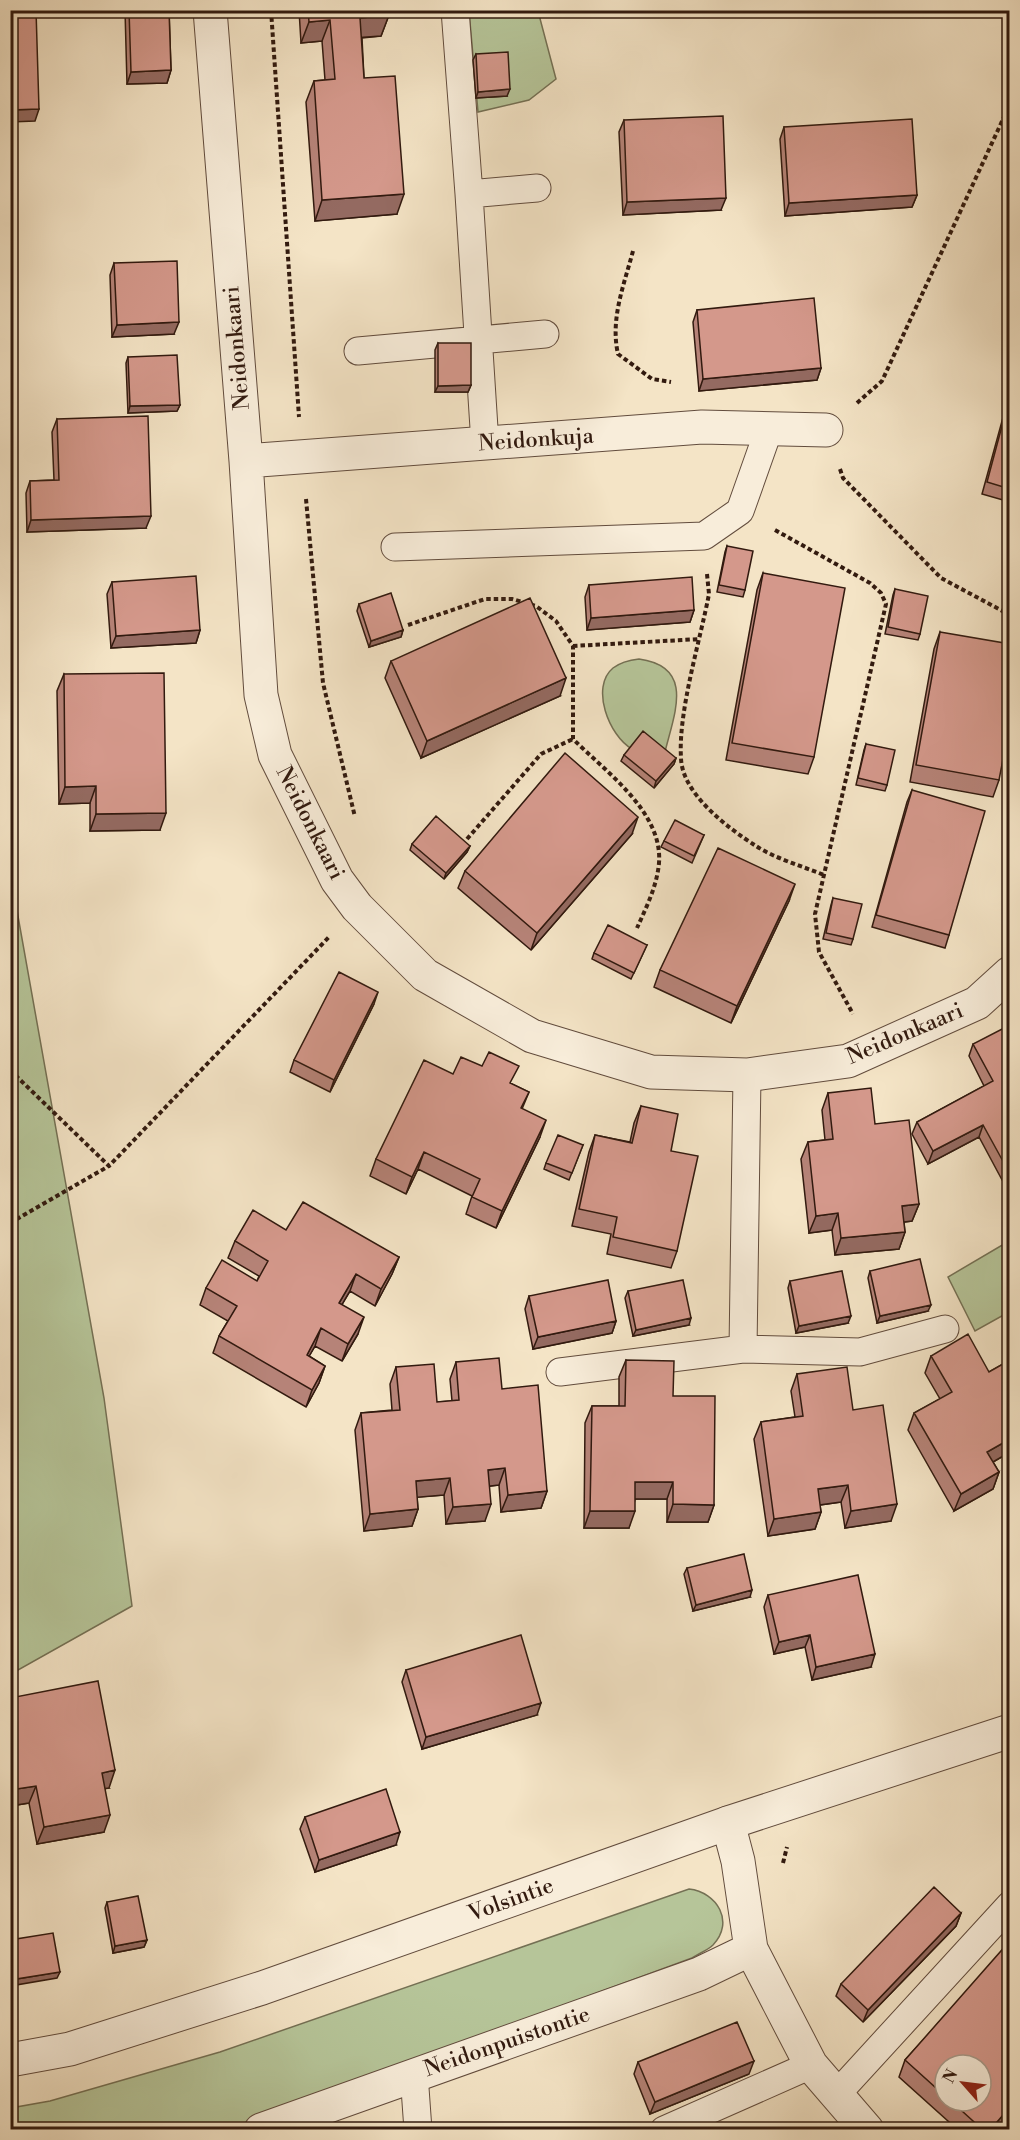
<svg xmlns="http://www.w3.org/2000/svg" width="1020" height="2140" font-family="'Libre Bodoni',serif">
<rect width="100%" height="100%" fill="#f4e4c6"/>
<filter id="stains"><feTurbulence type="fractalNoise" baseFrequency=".00333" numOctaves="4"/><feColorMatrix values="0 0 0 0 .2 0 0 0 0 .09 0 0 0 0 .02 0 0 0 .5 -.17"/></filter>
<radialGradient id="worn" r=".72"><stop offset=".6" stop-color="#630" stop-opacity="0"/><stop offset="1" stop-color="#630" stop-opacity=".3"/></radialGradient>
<path fill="#b6c599" stroke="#747054" stroke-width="1.5" d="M469 11H538L556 79 529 100 478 112Z
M639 659C697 667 673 716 664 756 654 754 641 753 632 749 609 736 590 687 613 668 621 662 630 660 639 659Z
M11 877 104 1398 132 1606 11 1674Z
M1009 1243V1312L975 1331 948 1277 1004 1244Z
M689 1889C717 1892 735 1922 713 1945 708 1950 698 1954 692 1958L228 2129 11 2130V2108L50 2101 220 2052Z"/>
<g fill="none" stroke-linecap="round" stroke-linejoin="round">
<defs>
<path id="service" d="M455 10 469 194
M358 351 545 334
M485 444 469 194 537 188
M395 547 704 536 740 511 769 429
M743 1349 747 1075
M560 1372 743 1349 860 1352 945 1329
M414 2074 418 2130
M836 2095 1010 1905
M664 2130 811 2065"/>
<path id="minor" d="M210 10 246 461 261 695 275 755 337 880 357 907 425 975 532 1036 651 1072 747 1075 848 1061 977 1003 1010 973
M246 461 702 427 826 430
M728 1823 738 1861 751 1949 811 2065 867 2130
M261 2130 699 1974 751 1949"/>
<path id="tertiary" d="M10 2060 70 2049 262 1988 728 1823 1010 1731"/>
</defs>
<use href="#service" stroke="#624c3d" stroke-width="29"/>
<use href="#minor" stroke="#624c3d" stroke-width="35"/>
<use href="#tertiary" stroke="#624c3d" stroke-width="35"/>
<path stroke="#321a0f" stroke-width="4" stroke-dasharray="4.5 3" stroke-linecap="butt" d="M271 10 299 417
M633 251C624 285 610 319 618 354L652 379 671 382
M857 403 882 381 1010 104
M840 469 843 478 941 578 1010 615
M306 499 323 683 355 817
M775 530 870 583 881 593 886 604 815 914 819 952 853 1014
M707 574 709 594C700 641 678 712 681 758 682 794 728 828 756 846 776 859 802 866 824 875
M408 625 485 599H512L536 606 556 621 573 646V739C606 772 663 812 659 863 657 886 646 908 637 928
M573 646 700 639
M467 839 541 754 573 739
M10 1070 109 1166 329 937
M10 1223 109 1166
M783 1863 787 1847"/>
<use href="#service" stroke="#f8edda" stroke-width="27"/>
<use href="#minor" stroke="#f8edda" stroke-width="33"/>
<use href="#tertiary" stroke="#f8edda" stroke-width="33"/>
</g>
<path fill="#b68378" stroke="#321a0f" stroke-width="1.5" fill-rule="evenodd" d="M125 10H169L171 70 167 83 127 84Z
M299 10H388L389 15 381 36 362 38 364 78 397 214 315 221 306 102 314 81 325 80 322 41 301 43Z
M476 54 507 96 476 98 473 60Z
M624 120 721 210 623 215 619 132Z
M784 127 917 195 912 207 785 216 780 139Z
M114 263 174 334 112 337 110 275Z
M697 310 821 368 817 380 699 391 693 322Z
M438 343 471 385 468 392H435V350Z
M128 357 180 405 177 411 128 413 126 363Z
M1010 392V502L982 494Z
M57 419 146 528 27 532 26 493 30 481 54 480 52 432Z
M727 546 745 590 743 597 717 592 725 552Z
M763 573 814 757 808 774 726 760 757 590Z
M112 582 200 630 196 643 111 648 107 594Z
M589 585 694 610 690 622 587 630 585 597Z
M895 589 920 634 918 640 885 634 893 595Z
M359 604 403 630 401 637 369 647 357 611Z
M940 632 999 780 993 797 910 782 934 649Z
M391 661 560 696 421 758 385 678Z
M64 674 160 830 90 831V803L59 804 57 691Z
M866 744 887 785 885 791 856 785 864 750Z
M624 755 676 758 674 764 654 788 621 761Z
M912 790 949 935 945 948 872 927 907 802Z
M632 834 531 950 458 888 465 871Z
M704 835 692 863 661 847 664 841Z
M412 844 470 846 467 852 444 879 410 850Z
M833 898 853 939 851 945 823 939 831 905Z
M789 901 731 1023 654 987 660 970Z
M647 945 631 979 592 959 594 953Z
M374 1004 330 1092 290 1072 294 1060Z
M1010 1033V1190L1008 1191 979 1137 928 1164 912 1134 917 1122 984 1086 969 1056 973 1044Z
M453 1074 512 1084 529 1092 522 1109 540 1137 496 1228 466 1214 472 1196 418 1169 406 1194 370 1176 376 1159Z
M828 1093 875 1124 919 1204 912 1221 904 1222 905 1232 899 1249 835 1255 832 1230 809 1233 801 1159 808 1142 825 1140 822 1110Z
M641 1106 671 1151 677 1251 671 1268 607 1254 611 1234 572 1226 589 1152 595 1135 630 1142 634 1123Z
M583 1145 569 1180 544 1169 546 1163Z
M286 1230 399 1257 392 1274 375 1306 350 1291 342 1304 358 1334 342 1361 315 1346 309 1356 325 1366 319 1383 306 1407 213 1353 219 1336 228 1321 200 1305 206 1288 257 1281 259 1276 228 1258 235 1241Z
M870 1271 928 1311 877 1323 868 1278Z
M790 1281 848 1323 796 1333 788 1288Z
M628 1291 689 1325 633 1336 625 1298Z
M529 1296 616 1321 612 1333 533 1349 525 1309Z
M931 1356 989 1372 1010 1360V1452L993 1462 999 1472 993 1489 954 1511 908 1430 914 1413 940 1399 925 1373Z
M626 1360 673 1396 714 1505 708 1522H667V1499H635L629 1528H584L585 1423 592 1406H619V1377Z
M456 1362 502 1389 547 1491 541 1508 501 1512 499 1485 489 1486 485 1521 446 1524 444 1495 417 1497 418 1509 412 1526 364 1531 355 1430 361 1413 392 1410 390 1384 396 1367 437 1402 452 1401 450 1379Z
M797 1374 853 1410 891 1521 845 1528 841 1502 820 1505 821 1512 815 1529 768 1536 754 1439 761 1422 795 1417 791 1391Z
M687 1568 750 1597 693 1611 684 1574Z
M768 1595 871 1667 812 1680 805 1647 774 1654 764 1607Z
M406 1670 537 1715 422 1749 402 1682Z
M10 1698 109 1788H105L104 1832 37 1844 29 1803 10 1806Z
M305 1817 396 1845 315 1872 300 1829Z
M107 1902 147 1940 144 1947 113 1953 105 1908Z
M961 1913 956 1926 863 2022 836 1996 841 1984Z
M1010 1944V2117L998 2130H958L899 2077 905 2060ZM945 2065 981 2101H945Z
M638 2062 749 2074 650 2114 634 2074Z"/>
<path fill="#946a61" stroke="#321a0f" stroke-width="1.5" d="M389 15 381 36 353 38 360 18Z
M330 20 322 41 301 43 309 22Z
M171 70 167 83 127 84 131 72Z
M510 89 507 96 476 98 478 92Z
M39 109 35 121 10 122V110Z
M404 194 397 214 315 221 322 200Z
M917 195 912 207 785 216 789 203Z
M726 198 721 210 623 215 627 202Z
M10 282H17L12 294H10Z
M179 322 174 334 112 337 117 325Z
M821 368 817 380 699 391 703 379Z
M471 385 468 392H435L438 386Z
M180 405 177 411 128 413 130 406Z
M151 516 146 528 27 532 31 520Z
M694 610 690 622 587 630 591 618Z
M200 630 196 643 111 648 116 636Z
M403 630 401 637 369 647 371 641Z
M566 678 560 696 421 758 427 741Z
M676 758 674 764 654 788 656 781Z
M96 786 90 803 59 804 65 787Z
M166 813 160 830 90 831 96 814Z
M638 817 632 834 531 950 537 933Z
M470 846 467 852 444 879 446 873Z
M795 884 789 901 731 1023 737 1006Z
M378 992 374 1004 330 1092 334 1080Z
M546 1120 540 1137 496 1228 502 1211Z
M983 1125 979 1137 928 1164 933 1151Z
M424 1152 418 1169 406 1194 412 1177Z
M919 1204 912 1221 896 1223 902 1206Z
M838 1213 832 1230 809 1233 816 1216Z
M905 1232 899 1249 835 1255 841 1238Z
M399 1257 392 1274 375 1306 381 1289Z
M356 1274 350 1291 333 1320 339 1303Z
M931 1305 928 1311 877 1323 880 1316Z
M851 1316 848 1323 796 1333 799 1326Z
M364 1317 358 1334 342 1361 348 1344Z
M691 1318 689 1325 633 1336 636 1330Z
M616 1321 612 1333 533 1349 538 1337Z
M321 1328 315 1346 300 1372 307 1355Z
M325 1366 319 1383 306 1407 312 1390Z
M1010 1439V1452L981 1469 987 1452Z
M505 1468 499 1485 482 1487 488 1470Z
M999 1472 993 1489 954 1511 961 1494Z
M450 1478 444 1495 409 1498 416 1481Z
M635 1482H673L667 1499H629Z
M848 1485 841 1502 812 1506 818 1489Z
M547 1491 541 1508 501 1512 508 1495Z
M491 1504 485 1521 446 1524 453 1507Z
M673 1504 714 1505 708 1522H667Z
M897 1504 891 1521 845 1528 851 1511Z
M418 1509 412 1526 364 1531 370 1514Z
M590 1511H635L629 1528H584Z
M821 1512 815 1529 768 1536 774 1519Z
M752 1590 750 1597 693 1611 696 1605Z
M810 1635 805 1647 774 1654 779 1642Z
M875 1654 871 1667 812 1680 816 1667Z
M541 1703 537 1715 422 1749 426 1737Z
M115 1770 109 1788 96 1790 102 1773Z
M36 1786 29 1803 10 1806V1790Z
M110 1815 104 1832 37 1844 44 1827Z
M400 1832 396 1845 315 1872 319 1860Z
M961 1913 956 1926 863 2022 868 2010Z
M147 1940 144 1947 113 1953 115 1946Z
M60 1972 57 1978 10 1986V1980Z
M754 2061 749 2074 650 2114 655 2102Z
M1010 2107V2117L998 2130H990Z"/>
<path fill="#d4988b" stroke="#321a0f" stroke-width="1.5" d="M10 10H36L39 109 10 110Z
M129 10H169L171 70 131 72Z
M308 10H388L389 15 360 18 364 78 395 76 404 194 322 200 314 81 335 79 330 20 309 22Z
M508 52 510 89 478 92 476 54Z
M723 116 726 198 627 202 624 120Z
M912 119 917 195 789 203 784 127Z
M10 185H17V282H10Z
M177 261 179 322 117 325 114 263Z
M814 298 821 368 703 379 697 310Z
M438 343H471V385L438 386Z
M177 355 180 405 130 406 128 357Z
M1010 396V489L987 482Z
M148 416 151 516 31 520 30 481 59 480 57 419Z
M727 546 753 551 745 590 719 585Z
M763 573 845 588 814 757 732 743Z
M196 576 200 630 116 636 112 582Z
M692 577 694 610 591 618 589 585Z
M895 589 928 596 920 634 888 627Z
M391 593 403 630 371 641 359 604Z
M530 598 566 678 427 741 391 661Z
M940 632 1010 644V723L999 780 916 765Z
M164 673 166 813 96 814V786L65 787 64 674Z
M643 731 676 758 656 781 624 755Z
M866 744 895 750 887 785 858 778Z
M565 753 638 817 537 933 465 871Z
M912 790 985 811 949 935 876 915Z
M436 816 470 846 446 873 412 844Z
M675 820 704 835 694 856 664 841Z
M718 848 795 884 737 1006 660 970Z
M833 898 862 904 853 939 826 933Z
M608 925 647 945 634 973 594 953Z
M339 972 378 992 334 1080 294 1060Z
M1006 1027 1010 1033V1174L983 1125 933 1151 917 1122 993 1081 973 1044Z
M489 1052 519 1066 510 1083 529 1092 521 1108 546 1120 502 1211 472 1197 480 1179 424 1152 412 1177 376 1159 424 1060 453 1074 461 1057 482 1066Z
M871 1088 875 1124 909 1120 919 1204 902 1206 905 1232 841 1238 838 1213 816 1216 808 1142 833 1139 828 1093Z
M641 1106 678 1114 671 1151 698 1156 677 1251 613 1237 617 1217 579 1209 595 1135 632 1143Z
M558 1135 583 1145 572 1173 546 1163Z
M303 1202 399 1257 381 1289 356 1274 339 1303 364 1317 348 1344 321 1328 307 1355 325 1366 312 1390 219 1336 237 1306 206 1288 222 1260 257 1281 268 1261 235 1241 253 1210 286 1230Z
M920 1259 931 1305 880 1316 870 1271Z
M842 1271 851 1316 799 1326 790 1281Z
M608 1280 616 1321 538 1337 529 1296Z
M683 1280 691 1318 636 1330 628 1291Z
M968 1334 989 1372 1010 1360V1439L987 1452 999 1472 961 1494 914 1413 952 1392 931 1356Z
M499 1358 502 1389 538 1385 547 1491 508 1495 505 1468 488 1470 491 1504 453 1507 450 1478 416 1481 418 1509 370 1514 361 1413 400 1410 396 1367 434 1364 437 1402 459 1400 456 1362Z
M626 1360 674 1361 673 1396H715L714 1505 673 1504V1482H635V1511H590L592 1406H625Z
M847 1367 853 1410 883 1405 897 1504 851 1511 848 1485 818 1489 821 1512 774 1519 761 1422 803 1416 797 1374Z
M744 1554 752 1590 696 1605 687 1568Z
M858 1575 875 1654 816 1667 810 1635 779 1642 768 1595Z
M521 1635 541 1703 426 1737 406 1670Z
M98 1681 115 1770 102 1773 110 1815 44 1827 36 1786 10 1790V1698Z
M386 1789 400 1832 319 1860 305 1817Z
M934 1887 961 1913 868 2010 841 1984Z
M138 1896 147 1940 115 1946 107 1902Z
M53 1933 60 1972 10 1980V1940Z
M1008 1943 1010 1944V2107L990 2130H983L951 2101H981V2065H945V2096L905 2060Z
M737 2022 754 2061 655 2102 638 2062Z"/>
<g text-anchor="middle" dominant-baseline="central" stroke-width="4.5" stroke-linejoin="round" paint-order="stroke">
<g font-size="22" fill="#321a0f" stroke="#f8edda">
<text transform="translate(237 348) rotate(-95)">Neidonkaari</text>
<text transform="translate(536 440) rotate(-4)">Neidonkuja</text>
<text transform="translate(310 823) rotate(63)">Neidonkaari</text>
<text transform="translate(905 1034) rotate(-23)">Neidonkaari</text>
<text transform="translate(511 1900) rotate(-20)">Volsintie</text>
<text transform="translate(507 2042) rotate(-19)">Neidonpuistontie</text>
</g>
</g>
<rect width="1020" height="2140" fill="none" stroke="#f4e4c6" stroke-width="36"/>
<rect x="12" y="12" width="996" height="2116" fill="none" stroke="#321a0f" stroke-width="3"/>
<rect x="18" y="18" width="984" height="2104" fill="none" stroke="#321a0f" stroke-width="1.5"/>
<g transform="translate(963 2083) rotate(298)"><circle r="28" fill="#f8edda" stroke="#a99989" stroke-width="1.5"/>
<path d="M0-4.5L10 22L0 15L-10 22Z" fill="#8f2418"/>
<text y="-9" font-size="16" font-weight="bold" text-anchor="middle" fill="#321a0f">N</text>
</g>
<rect width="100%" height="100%" filter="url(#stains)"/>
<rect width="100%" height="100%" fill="url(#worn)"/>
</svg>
